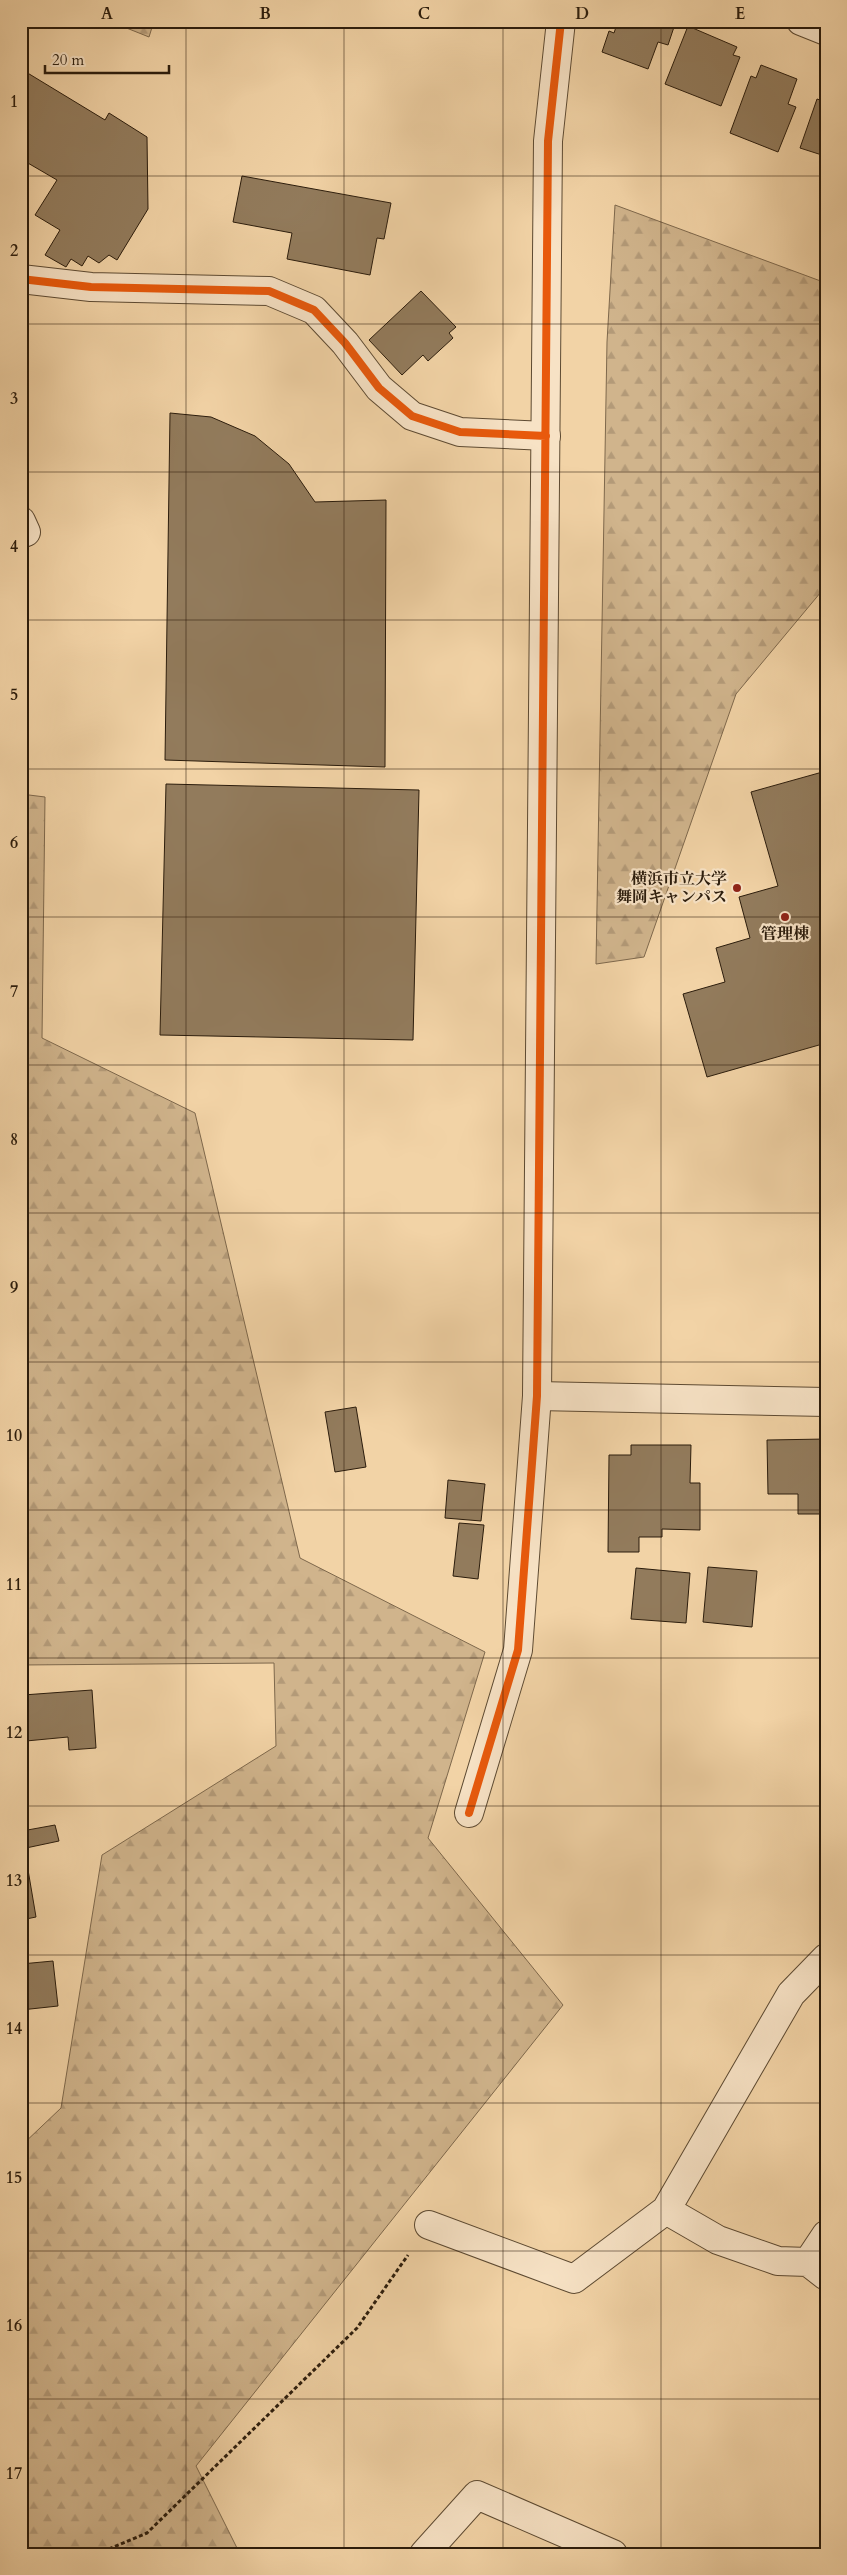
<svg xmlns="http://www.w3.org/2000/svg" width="847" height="2575" font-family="Cardo,'Noto Serif JP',serif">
<defs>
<pattern id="forest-firs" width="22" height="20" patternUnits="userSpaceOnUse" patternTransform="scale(1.25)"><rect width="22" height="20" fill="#d0b48c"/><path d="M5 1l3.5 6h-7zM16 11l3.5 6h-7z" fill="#b39a78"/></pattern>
</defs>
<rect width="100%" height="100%" fill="#f2d3a6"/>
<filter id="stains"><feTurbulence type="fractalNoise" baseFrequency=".004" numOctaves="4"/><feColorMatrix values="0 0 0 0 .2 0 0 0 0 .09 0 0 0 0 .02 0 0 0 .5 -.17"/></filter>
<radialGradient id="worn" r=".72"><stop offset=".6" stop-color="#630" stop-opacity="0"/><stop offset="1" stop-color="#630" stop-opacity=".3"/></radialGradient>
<path fill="url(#forest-firs)" stroke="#7e684c" d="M109 21H154L149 37Z
M615 205 826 283V586L736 694 644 957 596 964 607 342Z
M21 794 45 797 42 1038 195 1113 300 1558 485 1652 428 1838 563 2005 196 2466 240 2554H21V2146L61 2108 102 1855 276 1746 274 1663 21 1665Z"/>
<path fill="#927b5c" stroke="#2b1c0c" d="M618 21H676L668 45 658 42 648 69 602 52 609 31 614 33Z
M688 26 737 47 733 55 740 57 721 106 665 84Z
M761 65 797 79 788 104 796 107 778 152 730 133 751 76 756 78Z
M21 69 105 120 109 113 147 137 148 209 117 260 109 255 99 263 88 256 82 266 71 259 66 267 45 255 60 230 35 215 57 180 21 159Z
M817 99 826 102 825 156 800 148Z
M242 176 391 203 384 239 377 238 370 275 287 259 292 233 233 222Z
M421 291 456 327 449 333 453 338 428 361 423 355 402 375 369 340Z
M170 413 211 417 255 436 289 464 315 502 386 500 385 767 165 760Z
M826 771V874L821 875 826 891V1043L707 1077 683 994 725 982 716 948 750 938 739 897 778 886 751 792Z
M166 784 419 790 413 1040 160 1035Z
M356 1407 366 1467 335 1472 325 1412Z
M826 1439V1514H798V1494H768L767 1440Z
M631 1445H691L690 1483H700V1530L662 1529V1537H639V1552H608L609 1455H631Z
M448 1480 485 1484 481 1521 445 1518Z
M459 1523 484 1525 478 1579 453 1576Z
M708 1567 757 1571 752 1627 703 1622Z
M636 1568 690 1573 686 1623 631 1619Z
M92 1690 96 1748 69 1750 68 1737 26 1741 23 1695Z
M55 1825 59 1841 26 1848 22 1831Z
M25 1852 36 1917 21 1920V1853Z
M53 1961 58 2006 21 2010V1964Z"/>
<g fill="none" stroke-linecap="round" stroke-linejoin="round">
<defs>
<path id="minor" d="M801 21 826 31
M21 279 91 287 269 291 314 310 345 343 379 388 412 416 460 432 546 436
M21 521 26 532 21 534
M537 1396 826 1402
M826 1958 791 1994 666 2210 718 2240 778 2261 808 2262 826 2276
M429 2225 574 2279 666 2210
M808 2262 826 2235
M424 2554 477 2495 613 2554"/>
<path id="tertiary" d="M469 1813 518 1650 537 1396 548 141 561 21"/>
</defs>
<use href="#minor" stroke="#5d4a32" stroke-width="30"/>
<use href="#tertiary" stroke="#5d4a32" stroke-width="30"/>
<path stroke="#2b1c0c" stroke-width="3" stroke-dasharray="4 2.5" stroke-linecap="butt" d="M97 2554 147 2533 357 2328 408 2255"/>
<use href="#minor" stroke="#f7e2c5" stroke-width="28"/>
<use href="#tertiary" stroke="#f7e2c5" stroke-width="28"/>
<defs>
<path id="cycleway" d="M21 279 91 287 269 291 314 310 345 343 379 388 412 416 460 432 546 436
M469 1813 518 1650 537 1396 548 141 561 21"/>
</defs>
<use href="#cycleway" stroke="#f7e2c5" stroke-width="11"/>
<use href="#cycleway" stroke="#e8590c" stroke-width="8"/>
</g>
<path fill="none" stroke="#2b1c0c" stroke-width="1" stroke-opacity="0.55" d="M186 21V2554M344 21V2554M503 21V2554M661 21V2554M21 176H826M21 324H826M21 472H826M21 620H826M21 769H826M21 917H826M21 1065H826M21 1213H826M21 1362H826M21 1510H826M21 1658H826M21 1806H826M21 1955H826M21 2103H826M21 2251H826M21 2399H826"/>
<g fill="#8f2418" stroke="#f7e2c5" stroke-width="2">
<circle cx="737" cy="888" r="5"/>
<circle cx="785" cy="917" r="5"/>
</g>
<g text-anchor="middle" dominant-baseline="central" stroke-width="4.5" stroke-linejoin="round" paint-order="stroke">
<g font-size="16" font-weight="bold" fill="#2b1c0c" stroke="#f7e2c5" text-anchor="end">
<text x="727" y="879">横浜市立大学<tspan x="727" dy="18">舞岡キャンパス</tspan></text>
<text x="785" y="934" text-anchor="middle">管理棟</text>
</g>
</g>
<rect width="847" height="2575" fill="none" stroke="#f2d3a6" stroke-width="55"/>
<path d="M45 65v8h124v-8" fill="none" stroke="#2b1c0c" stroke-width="2.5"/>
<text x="52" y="65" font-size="15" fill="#2b1c0c" stroke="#f7e2c5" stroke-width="4" paint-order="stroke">20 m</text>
<rect x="28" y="28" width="792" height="2520" fill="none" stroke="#2b1c0c" stroke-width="2"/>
<g font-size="16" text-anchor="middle" font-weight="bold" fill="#2b1c0c">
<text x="107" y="19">A</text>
<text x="265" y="19">B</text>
<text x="424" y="19">C</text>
<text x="582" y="19">D</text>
<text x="740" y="19">E</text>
<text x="14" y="107">1</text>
<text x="14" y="256">2</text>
<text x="14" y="404">3</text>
<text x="14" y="552">4</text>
<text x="14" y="700">5</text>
<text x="14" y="848">6</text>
<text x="14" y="997">7</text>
<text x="14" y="1145">8</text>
<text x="14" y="1293">9</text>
<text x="14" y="1441">10</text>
<text x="14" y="1590">11</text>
<text x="14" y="1738">12</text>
<text x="14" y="1886">13</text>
<text x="14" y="2034">14</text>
<text x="14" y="2183">15</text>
<text x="14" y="2331">16</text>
<text x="14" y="2479">17</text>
</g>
<rect width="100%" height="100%" filter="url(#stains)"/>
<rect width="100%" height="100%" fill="url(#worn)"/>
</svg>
